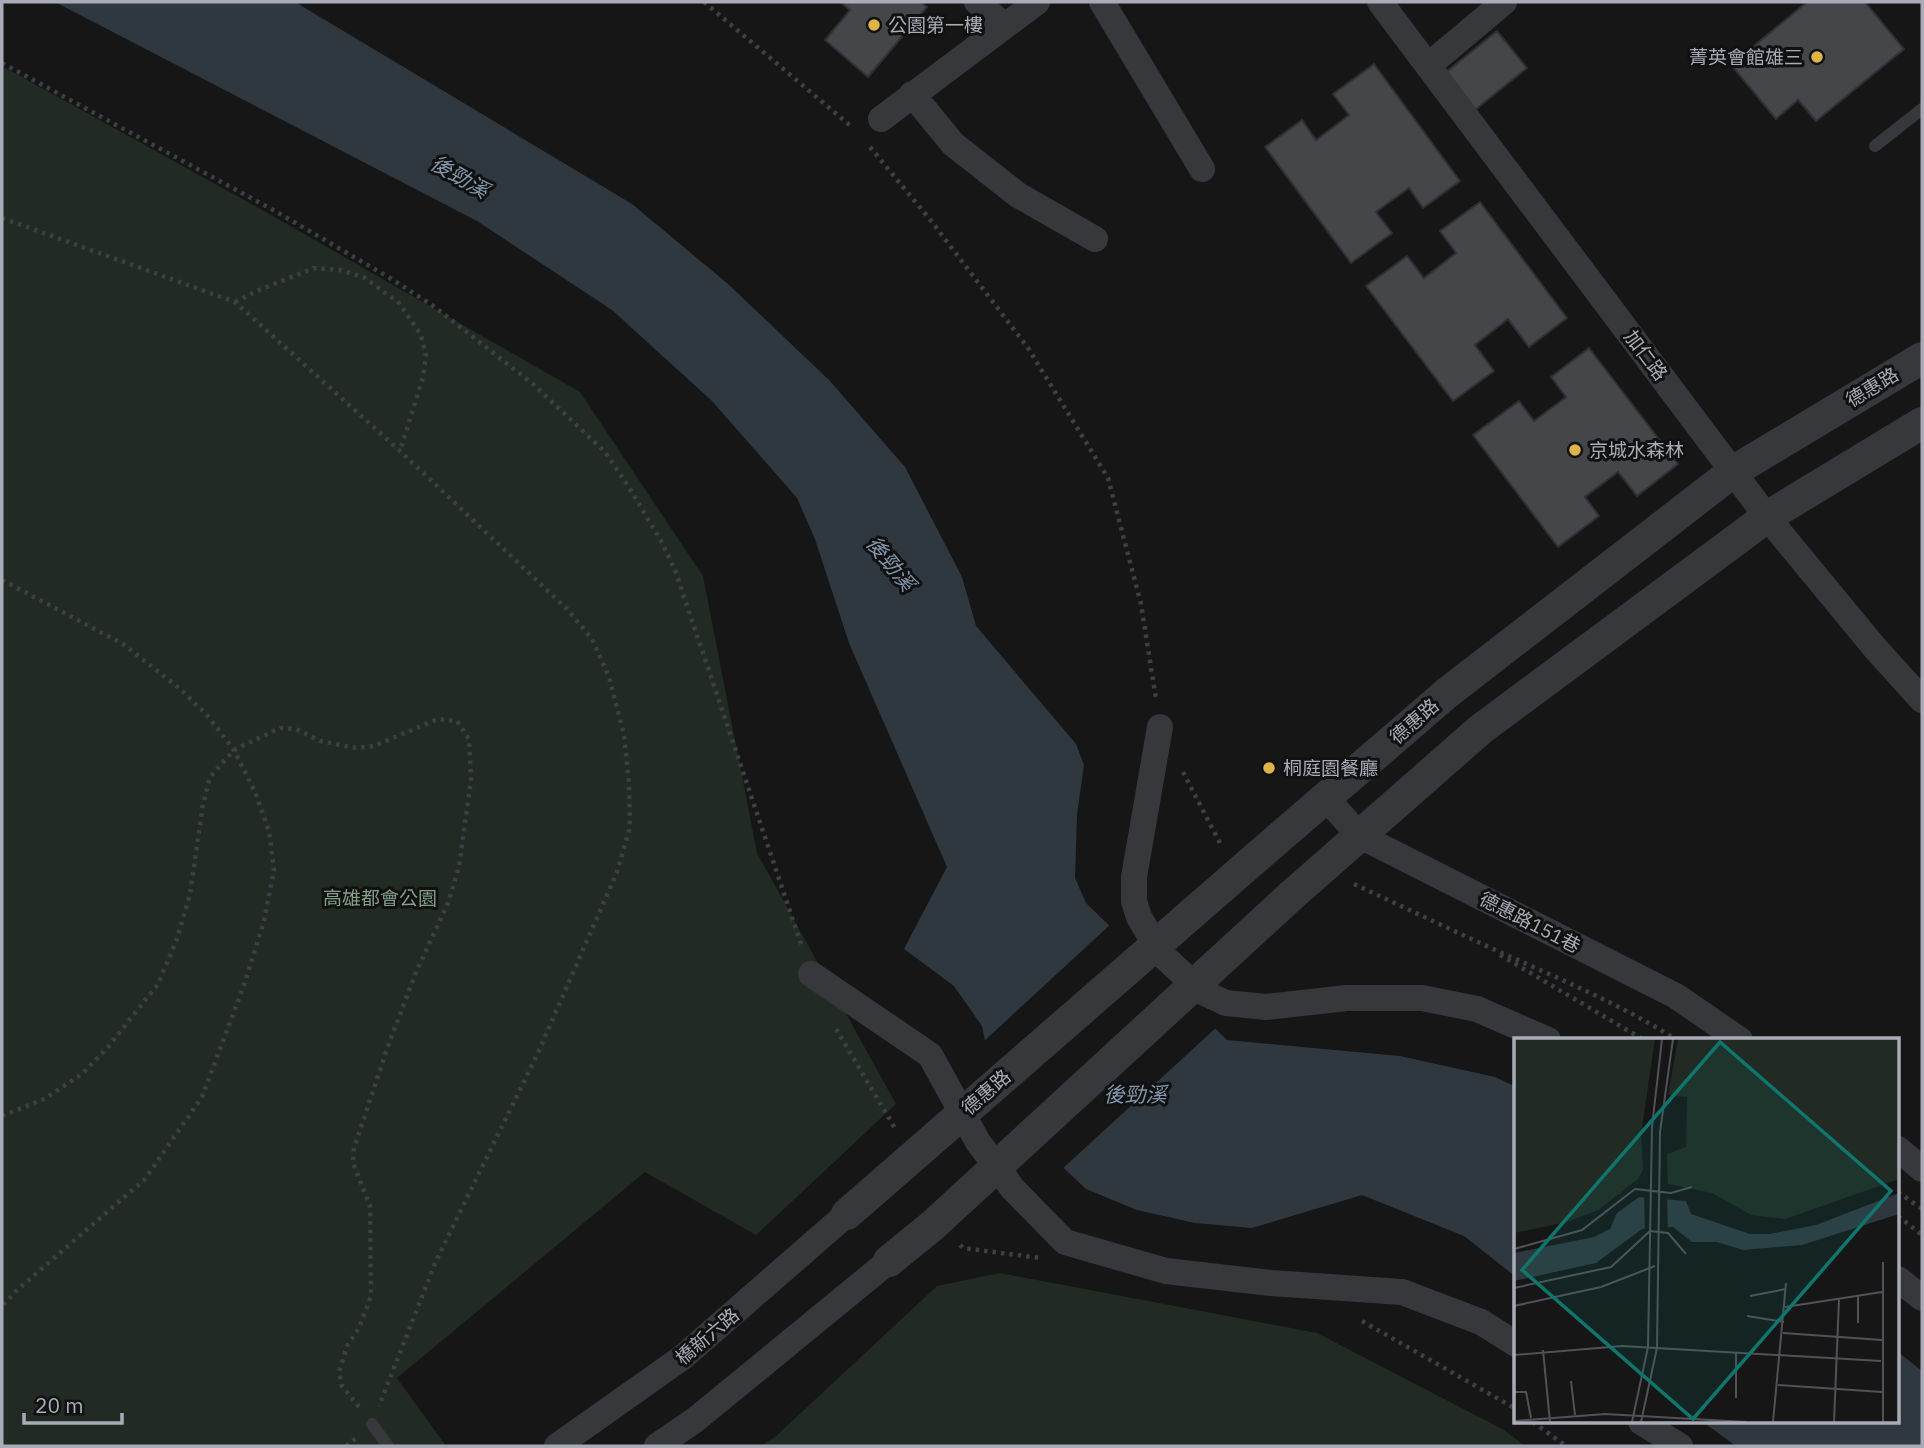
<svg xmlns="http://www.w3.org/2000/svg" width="1924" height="1448" font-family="'IBM Plex Sans','Noto Sans TC',sans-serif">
<rect width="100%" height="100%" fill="#161617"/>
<path fill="#222a24" d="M2 66 264 211 580 392 703 576 757 853 896 1104 756 1235 645 1172 397 1378 446 1446H2Z
M1000 1273 1317 1333 1504 1430 1525 1446H760L775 1437 937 1286Z"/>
<path fill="#30383f" d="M55 2H295L632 204 728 284 829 380 905 467 962 577 976 626 1076 744 1084 765 1077 814 1075 878 1086 903 1227 1040 1400 1056 1495 1077 1516 1087V1277L1464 1236 1362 1195 1252 1228 1195 1223 1137 1210 1086 1189 1030 1136 993 1079 982 1026 954 986 904 949 947 867 849 643 815 539 797 498 712 401 612 310 477 221Z
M1898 1352 1922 1371V1446H1736L1703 1422H1898Z"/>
<path fill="#161617" d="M1112 923 1218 1026 1061 1170 1027 1139 990 1080 982 1043Z"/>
<path fill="#45464a" stroke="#303033" stroke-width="2" d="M840 2H921L927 7 868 77 825 40 850 10Z
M1807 2H1865L1904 49 1816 121 1798 100 1776 119 1731 65Z
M1497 31 1527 68 1470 114 1440 77Z
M1374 64 1460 181 1423 208 1409 188 1376 212 1392 233 1351 263 1265 147 1302 120 1316 140 1349 115 1333 94Z
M1480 202 1567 318 1529 347 1508 319 1475 345 1494 371 1453 401 1366 286 1407 256 1424 278 1456 253 1440 231Z
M1589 348 1678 464 1637 496 1618 472 1585 497 1599 516 1558 547 1473 435 1519 401 1534 421 1566 397 1551 377Z"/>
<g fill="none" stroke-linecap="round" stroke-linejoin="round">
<path stroke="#3d3f43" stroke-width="4.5" stroke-dasharray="3.5 5" stroke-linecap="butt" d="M704 2 852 127
M2 63 275 211 390 278 432 305 533 384 605 452 630 489 661 541 675 570 802 947
M870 147 932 222 1028 348 1108 478 1141 604 1156 699
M2 218 235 302 400 451 567 609 592 639 609 677 624 735 629 784 630 827 617 872 537 1055 436 1261 379 1406
M235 302 257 291 314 268 340 270 365 278 399 303 421 335 426 356 423 377 400 451
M2 580 123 644 179 688 206 714 234 750 255 792 269 831 274 870 264 921 244 985 202 1097 145 1179 15 1292 2 1306
M1183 772 1221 845
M1354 884C1412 911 1470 939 1529 965 1580 988 1630 1010 1677 1040
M1500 955 1644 1040
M836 1029 896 1130
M2 1116 44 1099 82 1074 108 1047 158 984 177 939 190 894 203 804 210 777 234 750 280 728 296 729 320 741 356 748 374 746 438 719 457 721 469 739 471 780 459 867 448 903 417 970 389 1043 354 1148 353 1163 370 1206 371 1296 359 1328 347 1346 339 1372 342 1386 359 1407
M1898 1192 1922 1209
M1898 1216 1922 1235
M960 1245 963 1248 1040 1258
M1362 1321 1516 1409
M1533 1422 1566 1446
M346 1446 356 1438"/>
<path stroke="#37383c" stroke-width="12" d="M1875 146 1922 109
M372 1424 388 1446"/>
<path stroke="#37383c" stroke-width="26" d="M977 2 1005 26
M1102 2 1202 169
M1380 2 1767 517 1875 648 1922 700
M1429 65 1504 2
M912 94 953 144 1018 195 1095 239
M881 119 1037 2
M1160 727 1134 877V901L1139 917 1160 953 1202 992 1226 1003 1266 1007 1347 998H1422L1477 1009 1548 1040
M1326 798 1360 836 1676 996 1740 1040
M811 974 930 1055 978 1142 1013 1189 1065 1242 1166 1271 1271 1283 1402 1292 1481 1322 1516 1344
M1898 1149 1922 1169
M1898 1279 1922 1298
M1641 1422 1680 1446
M557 1446 683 1357 847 1214
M657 1446 695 1420 889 1261"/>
<path stroke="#37383c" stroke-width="32" d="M1258 856 1447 693 1734 471 1922 358
M1292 895 1481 729 1767 517 1922 423"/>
<path stroke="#37383c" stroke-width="32" d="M847 1214 1258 856
M889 1261 932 1226 1292 895"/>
</g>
<g fill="#deb448" stroke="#111112" stroke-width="2.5">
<circle cx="874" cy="25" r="7"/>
<circle cx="1817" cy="57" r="7"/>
<circle cx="1575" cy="450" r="7"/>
<circle cx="1269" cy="768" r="7"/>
</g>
<g text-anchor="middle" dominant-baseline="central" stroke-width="6" stroke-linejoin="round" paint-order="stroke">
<g font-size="19" fill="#a9acb6" stroke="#111112" text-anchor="start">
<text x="888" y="25">公園第一樓</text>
<text x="1803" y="57" text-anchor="end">菁英會館雄三</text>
<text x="1589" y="450">京城水森林</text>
<text x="1283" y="768">桐庭園餐廳</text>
</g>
<g font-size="19" fill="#a9acb6" stroke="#111112">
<text transform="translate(1646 355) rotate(53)">加仁路</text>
<text transform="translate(1872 387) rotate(-31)">德惠路</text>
<text transform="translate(1414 721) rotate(-41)">德惠路</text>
<text transform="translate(1530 922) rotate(27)">德惠路151巷</text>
<text transform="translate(986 1092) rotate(-41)">德惠路</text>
<text transform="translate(707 1336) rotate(-40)">橋新六路</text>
</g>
<g font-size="19" fill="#829f86" stroke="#111112">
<text x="380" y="898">高雄都會公園</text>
</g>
<g font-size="21" font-style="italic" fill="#8498ad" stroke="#111112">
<text transform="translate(460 176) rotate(30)">後勁溪</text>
<text transform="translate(891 563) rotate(51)">後勁溪</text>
<text x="1135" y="1094">後勁溪</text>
</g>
</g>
<g transform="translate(1514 1038)">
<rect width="385" height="385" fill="#161617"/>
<path d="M0 1H141L127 97 129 132 124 141 84 172 53 184 0 195ZM164 1H385V141L271 181 237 177 198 155 154 146 153 116 172 109 173 59 154 57Z" fill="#222a24"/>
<path d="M385 155V176L288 207 229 212 203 204H178L159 189 128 191 82 225 0 243V215L80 199 96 191 103 175 125 159 172 163 177 176 236 196H256L302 187Z" fill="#30383f"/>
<path d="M130 155 153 159 154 193 131 195Z" fill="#161617"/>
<path fill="none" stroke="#515257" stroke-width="2" d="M0 211 68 192 121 151 157 155 178 149M0 250 97 229 136 193 154 195 172 216M236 258 272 251M344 258V285M0 268 87 249 141 228M271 269 368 254M233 278 270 284M269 295 368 302M29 312 36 384M0 317 108 308 367 323M57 343 61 377M264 347 368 354M0 354H12L17 380M222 360V315M0 383 91 376 232 384M118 384 134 309 138 89 148 1M127 384 143 310 146 94 159 1M259 384 272 245M320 384 325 261M369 384V224"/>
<path fill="#0f766e" fill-opacity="0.15" stroke="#0f766e" stroke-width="3.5" d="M206 4 377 153 179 381 8 232Z"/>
<rect width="385" height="385" fill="none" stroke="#a9acb6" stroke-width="3.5"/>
</g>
<rect width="1924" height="1448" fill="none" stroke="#a9acb6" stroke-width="7"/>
<path d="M24 1413v10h98v-10" fill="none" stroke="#a9acb6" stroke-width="3.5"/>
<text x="35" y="1413" font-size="21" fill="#a9acb6" stroke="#111112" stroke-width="5" paint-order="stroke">20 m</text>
</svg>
